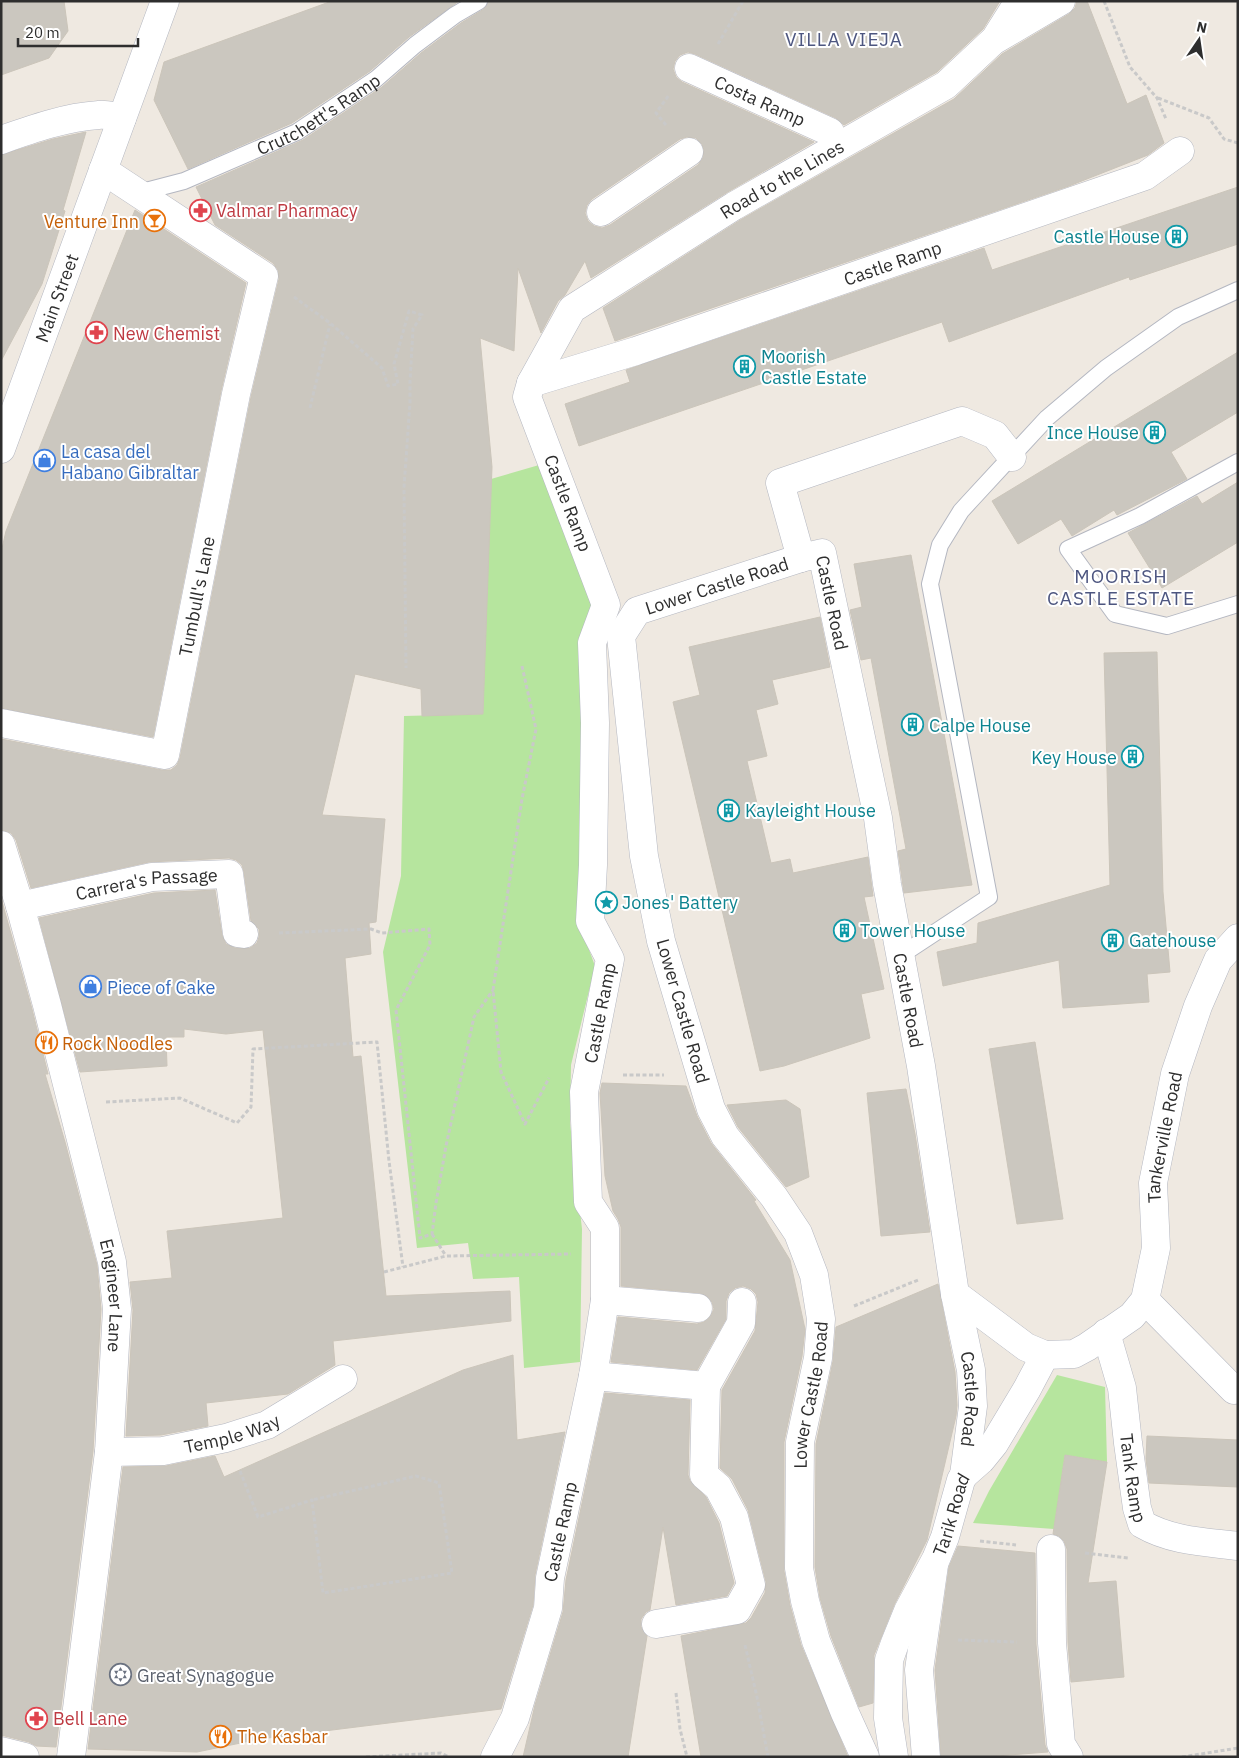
<svg xmlns="http://www.w3.org/2000/svg" width="1239" height="1758" font-family="'IBM Plex Sans',sans-serif">
<rect width="100%" height="100%" fill="#efe9e1"/>
<path fill="#b6e59e" d="M546 463 590 581 601 698 584 936 595 966 571 1065 570 1123 582 1229 580 1362 524 1368 519 1277 473 1279 468 1243 417 1248 383 952 401 876 404 716 482 714 491 479Z
M1057 1375 1105 1387 1107 1462 1065 1455 1054 1529 973 1523 989 1491Z"/>
<path fill="#cbc7bf" stroke="#cbc5ba" fill-rule="evenodd" d="M1 1H64L68 31 49 58 1 75Z
M332 1H459L409 37 370 71 292 123 188 169 154 100 164 62Z
M489 1H1000L983 29 937 72 844 125 836 118 695 54 688 52 680 55 675 61 673 69 676 77 682 82 814 142 726 193 591 278 585 261 565 295 558 301 541 333 518 268 514 351 480 338 492 467 483 714 422 716 421 689 355 674 322 815 385 819 376 922 369 923 371 954 345 958 353 1057 361 1056 386 1296 510 1291 511 1321 333 1341 335 1365 288 1394 206 1403 208 1426 161 1435 126 1436 133 1310 130 1282 172 1278 167 1231 283 1218 263 1030 226 1034 184 1029V1037H166L167 1066 80 1072 39 918 154 893 215 890 222 935 226 944 235 948H250L257 943 259 937V929L251 921 244 872 242 865 236 860 229 858 149 862 31 888 16 840 11 833 1 830V739L162 770H171L177 765 180 758 251 397 279 279 278 270 273 263 215 225 196 187 303 140 382 87 421 53 461 23 484 9ZM687 137 696 138 702 144 704 150 703 158 698 165 610 225 602 228 594 226 588 221 585 213 587 205 592 199 680 139Z
M1077 1H1087L1127 104 1146 95 1164 143 1148 155 1069 186 615 341 603 308 742 219 954 99 1002 54 1069 14 1075 8Z
M86 132 63 210 65 211 42 284 1 361V155L53 139Z
M1238 187V244L1130 280 1129 277 949 342 942 322 579 446 565 404 630 382 626 370 984 248 992 270Z
M135 210 246 283 221 391 153 737 1 708V553L6 531Z
M1238 352V412L1171 452 1187 479 1117 515 1114 510 1072 536 1061 519 1018 544 992 501Z
M1238 482V542L1162 588 1128 533 1197 496 1202 504Z
M911 555 972 885 904 893 898 851 906 849 871 658 861 660 850 610 862 607 854 564Z
M820 617 830 667 772 680 778 704 756 710 767 756 747 761 771 863 790 859 793 873 868 857 873 896 864 897 884 989 861 994 870 1038 784 1066 760 1071 673 702 700 695 689 647Z
M1157 652 1163 892 1170 972 1147 974 1149 1002 1063 1008 1059 960 943 986 937 952 977 943 978 923 1110 885 1104 653Z
M1 898 32 1009 48 1074H45L65 1142 97 1265 101 1309 93 1451 56 1747 36 1746 29 1742 1 1735Z
M1035 1042 1063 1219 1017 1224 989 1049Z
M602 1083 686 1086 697 1116 711 1143 756 1200 754 1201 790 1260 805 1329 802 1356 784 1442V1571L790 1605 801 1645 848 1757H701L681 1636 746 1623 751 1618 765 1593 766 1582 748 1510 732 1479 720 1468 722 1390 755 1331 758 1302 756 1294 751 1289 743 1286 735 1288 729 1293 726 1301V1319L697 1370 611 1362 618 1317 697 1324 704 1322 710 1317 714 1309 712 1302 707 1296 700 1293 621 1286V1227L618 1219 613 1211 605 1176 600 1093Z
M906 1089 915 1134 930 1232 881 1236 867 1093Z
M786 1100 800 1109 809 1177 786 1187 738 1127 727 1105Z
M938 1284 955 1372 957 1405 956 1416 927 1540 894 1605 874 1655 873 1703 859 1707 831 1636 820 1598 815 1567 816 1444 833 1361 836 1327Z
M513 1355 517 1440 565 1432 535 1575 533 1605 501 1709 260 1739 197 1752 88 1749 123 1467 166 1466 215 1456 224 1477 463 1370Z
M605 1393 690 1400 688 1475 690 1481 706 1497 719 1523 734 1583 727 1596 676 1605 663 1527 650 1610 646 1612 641 1619V1627L647 1636 628 1757H523L535 1705 563 1612 566 1580Z
M1147 1436 1238 1440V1487L1149 1483 1146 1459Z
M1065 1455 1107 1462 1088 1583 1116 1581 1124 1677 1071 1682 1068 1642 1067 1549 1064 1541 1059 1536 1053 1534Z
M958 1546 1035 1553 1036 1644 1045 1745 1048 1752 983 1757H941L935 1670 949 1567Z"/>
<g fill="none" stroke-linecap="round" stroke-linejoin="round">
<defs>
<g id="lane">
<path id="s1" d="M138 193 184 181 297 132 376 79 415 45 455 15 479 1"/>
<path d="M1238 462 1140 516 1068 549 1115 614 1167 626 1238 604"/>
<path d="M901 955 989 897 930 584 940 545 961 511 972 499 1047 418 1106 368 1178 317 1238 290"/>
</g>
<g id="street">
<path d="M997 36 1019 1"/>
<path id="s2" d="M689 68 830 132"/>
<path d="M1 140C32 129 66 117 99 115 106 114 114 117 122 118"/>
<path d="M601 212 689 152"/>
<path id="s3" d="M531 383 636 351 1145 176 1180 151"/>
<path id="s4" d="M1 449 165 1"/>
<path d="M801 558 780 483 962 421 995 435 1012 457"/>
<path id="s5" d="M1 723 165 755 236 394 264 276 103 170"/>
<path id="s6" d="M1 845 20 906 47 1005 112 1262 117 1309 109 1452 71 1757"/>
<path id="s7" d="M20 906 152 877 229 874 237 933 244 934"/>
<path d="M955 1294 1026 1347 1045 1355"/>
<path d="M605 1300 698 1308"/>
<path d="M1145 1300 1234 1390"/>
<path id="s8" d="M1106 1333 1122 1388 1128 1443 1137 1508 1142 1524C1171 1541 1205 1542 1238 1546"/>
<path d="M593 1376 706 1386 741 1323 742 1302"/>
<path id="s9" d="M109 1452 163 1451 226 1438 267 1425 343 1379"/>
<path d="M1051 1549 1052 1643 1061 1744 1069 1757"/>
<path d="M656 1624 737 1610 751 1585 734 1517 718 1487 704 1475 706 1386"/>
<path d="M1 1751 25 1757"/>
<path id="s10" d="M495 1757 515 1718 548 1608 550 1578 593 1376 605 1300V1228L588 1202 584 1092 610 959 590 921 593 865 595 723 592 643 606 605 527 397 531 383 572 309 734 206 946 85 993 41 1061 1"/>
<path id="s11" d="M865 1757 845 1713 816 1641 805 1601 799 1568 800 1442 818 1358 821 1319 814 1275 798 1233 774 1197 725 1136 711 1109 661 941 644 856 621 636 637 611 801 558 822 553 878 818 887 884 921 1066 955 1294 971 1370 973 1406 964 1475"/>
<path d="M926 1757 919 1670 934 1565"/>
</g>
<g id="secondary">
<path id="s12" d="M894 1757 888 1718 889 1660 895 1643 908 1611 936 1559 945 1537 961 1480 964 1475 981 1460 994 1444 1027 1389 1045 1355 1074 1354 1087 1347 1132 1316 1145 1300 1156 1248 1153 1183 1175 1074 1198 1006 1218 960 1238 938"/>
</g>
</defs>
<use href="#lane" stroke="#b4b7c1" stroke-width="18"/>
<use href="#street" stroke="#b4b7c1" stroke-width="29"/>
<use href="#secondary" stroke="#b4b7c1" stroke-width="29"/>
<path stroke="#c9c9c9" stroke-width="3" stroke-dasharray="4 2.5" stroke-linecap="butt" d="M1104 1 1130 67 1157 98 1166 119
M718 44 743 1
M1158 98 1209 118 1224 139 1238 143
M666 125 656 113 669 95
M294 297 330 323 382 368 388 386 398 384 394 364 409 311 422 315 413 329 410 381V402L404 488 406 668
M310 408 330 324
M522 666 536 729 522 799 493 990 501 1072 525 1124 549 1078
M279 933 371 929 382 933 429 929 430 945 396 1010 420 1238 432 1234 436 1203 446 1146 474 1017 493 990
M623 1075H664
M106 1102 180 1098 237 1123 251 1107 253 1049 377 1042 389 1161 403 1267
M432 1234 446 1256
M384 1272 446 1256 571 1254
M854 1306 918 1280
M240 1471 258 1517 312 1500 323 1593 452 1573 439 1483 416 1476 312 1500
M980 1541 1016 1545
M1085 1553 1128 1558
M958 1640 1017 1642
M745 1645 757 1697 768 1757
M676 1693 680 1729 687 1757
M366 1757 441 1753 449 1757
M1182 1757 1238 1748"/>
<use href="#lane" stroke="#fff" stroke-width="16"/>
<use href="#street" stroke="#fff" stroke-width="28"/>
<use href="#secondary" stroke="#fff" stroke-width="28"/>
</g>
<defs>
<symbol id="pharmacy-ring" viewBox="-11 -11 22 22"><circle r="9.5" fill="#fff" stroke="#e0444e" stroke-width="1.5"/><path d="M-2-6h4v4h4v4h-4v4h-4v-4h-4v-4h4Z" fill="#e0444e"/></symbol>
<symbol id="bar-ring" viewBox="-11 -11 22 22"><circle r="9.5" fill="#fff" stroke="#e8710a" stroke-width="1.5"/><path d="M-6-5H6L.8 .8V4.5H3.5V6h-7V4.5H-.8V.8Z" fill="#e8710a"/></symbol>
<symbol id="building-ring" viewBox="-11 -11 22 22"><circle r="9.5" fill="#fff" stroke="#0f9aa8" stroke-width="1.5"/><path d="M-4-6H4V6H1V3H-1V6H-4ZM-2.5-4.3h1.7v1.8h-1.7ZM.8-4.3h1.7v1.8H.8ZM-2.5-1h1.7V.8h-1.7ZM.8-1h1.7V.8H.8Z" fill="#0f9aa8"/></symbol>
<symbol id="shop-ring" viewBox="-11 -11 22 22"><circle r="9.5" fill="#fff" stroke="#3f7fe0" stroke-width="1.5"/><path d="M-5-2.5h2.3a2.7 3.5 0 0 1 5.4 0H5L5.5 6h-11ZM-1.5-2.5h3a1.5 2.3 0 0 0-3 0Z" fill="#3f7fe0"/></symbol>
<symbol id="sight-ring" viewBox="-11 -11 22 22"><circle r="9.5" fill="#fff" stroke="#0f9aa8" stroke-width="1.5"/><path d="M0-6L1.8-2.2L6-1.7L2.9 1.2L3.7 5.4L0 3.3L-3.7 5.4L-2.9 1.2L-6-1.7L-1.8-2.2Z" fill="#0f9aa8"/></symbol>
<symbol id="restaurant-ring" viewBox="-11 -11 22 22"><circle r="9.5" fill="#fff" stroke="#e8710a" stroke-width="1.5"/><path d="M-5-6h1v4h1v-4h1v4h1v-4h1v5L-1.5 .5V6h-2V.5L-5-1ZM5-6V6H3V1.5H1.5Q1.5-4 5-6Z" fill="#e8710a"/></symbol>
<symbol id="synagogue-ring" viewBox="-11 -11 22 22"><circle r="9.5" fill="#fff" stroke="#6b7280" stroke-width="1.5"/><path d="M0-6.5L5.6 3.2H-5.6ZM0 6.5L5.6-3.2H-5.6Z" fill="#6b7280"/></symbol>
</defs>
<g fill-rule="evenodd">
<use href="#pharmacy-ring" x="188" y="198" width="25" height="25"/>
<use href="#bar-ring" x="142" y="208" width="25" height="25"/>
<use href="#building-ring" x="1164" y="224" width="25" height="25"/>
<use href="#pharmacy-ring" x="84" y="320" width="25" height="25"/>
<use href="#building-ring" x="732" y="354" width="25" height="25"/>
<use href="#building-ring" x="1142" y="420" width="25" height="25"/>
<use href="#shop-ring" x="32" y="448" width="25" height="25"/>
<use href="#building-ring" x="900" y="712" width="25" height="25"/>
<use href="#building-ring" x="1120" y="744" width="25" height="25"/>
<use href="#building-ring" x="716" y="798" width="25" height="25"/>
<use href="#sight-ring" x="594" y="890" width="25" height="25"/>
<use href="#building-ring" x="832" y="918" width="25" height="25"/>
<use href="#building-ring" x="1100" y="928" width="25" height="25"/>
<use href="#shop-ring" x="78" y="974" width="25" height="25"/>
<use href="#restaurant-ring" x="34" y="1030" width="25" height="25"/>
<use href="#synagogue-ring" x="108" y="1662" width="25" height="25"/>
<use href="#pharmacy-ring" x="24" y="1706" width="25" height="25"/>
<use href="#restaurant-ring" x="208" y="1724" width="25" height="25"/>
</g>
<g text-anchor="middle" dominant-baseline="central" stroke-width="4" stroke-linejoin="round" paint-order="stroke">
<g font-size="18" fill="#2e2e2e" stroke="#fff">
<text stroke="none"><textPath href="#s2" startOffset="78">Costa Ramp</textPath></text>
<text stroke="none"><textPath href="#s1" startOffset="198">Crutchett's Ramp</textPath></text>
<text stroke="none"><textPath href="#s10" startOffset="1751">Road to the Lines</textPath></text>
<text stroke="none"><textPath href="#s3" startOffset="381">Castle Ramp</textPath></text>
<text stroke="none"><textPath href="#s4" startOffset="161">Main Street</textPath></text>
<text transform="translate(568 503) rotate(69)">Castle Ramp</text>
<text stroke="none"><textPath href="#s11" startOffset="1290">Lower Castle Road</textPath></text>
<text stroke="none"><textPath href="#s5" startOffset="329">Tumbull's Lane</textPath></text>
<text stroke="none"><textPath href="#s11" startOffset="1451">Castle Road</textPath></text>
<text stroke="none"><textPath href="#s7" startOffset="129">Carrera's Passage</textPath></text>
<text stroke="none"><textPath href="#s11" startOffset="1856">Castle Road</textPath></text>
<text transform="translate(683 1011) rotate(74)">Lower Castle Road</text>
<text stroke="none"><textPath href="#s10" startOffset="766">Castle Ramp</textPath></text>
<text stroke="none"><textPath href="#s12" startOffset="728">Tankerville Road</textPath></text>
<text stroke="none"><textPath href="#s6" startOffset="465">Engineer Lane</textPath></text>
<text stroke="none"><textPath href="#s11" startOffset="375">Lower Castle Road</textPath></text>
<text stroke="none"><textPath href="#s11" startOffset="2260">Castle Road</textPath></text>
<text stroke="none"><textPath href="#s9" startOffset="125">Temple Way</textPath></text>
<text stroke="none"><textPath href="#s8" startOffset="148">Tank Ramp</textPath></text>
<text stroke="none"><textPath href="#s12" startOffset="256">Tarik Road</textPath></text>
<text stroke="none"><textPath href="#s10" startOffset="236">Castle Ramp</textPath></text>
</g>
<g font-size="18" fill="#be3a42" stroke="#fff" text-anchor="start">
<text x="216" y="210">Valmar Pharmacy</text>
<text x="113" y="333">New Chemist</text>
<text x="53" y="1718">Bell Lane</text>
</g>
<g font-size="18" fill="#c56008" stroke="#fff" text-anchor="start">
<text x="139" y="221" text-anchor="end">Venture Inn</text>
<text x="62" y="1043">Rock Noodles</text>
<text x="237" y="1736">The Kasbar</text>
</g>
<g font-size="18" fill="#0d838f" stroke="#fff" text-anchor="start">
<text x="1160" y="236" text-anchor="end">Castle House</text>
<text x="761" y="356">Moorish<tspan x="761" dy="21">Castle Estate</tspan></text>
<text x="1139" y="432" text-anchor="end">Ince House</text>
<text x="929" y="725">Calpe House</text>
<text x="1117" y="757" text-anchor="end">Key House</text>
<text x="745" y="810">Kayleight House</text>
<text x="622" y="902">Jones' Battery</text>
<text x="860" y="930">Tower House</text>
<text x="1129" y="940">Gatehouse</text>
</g>
<g font-size="18" fill="#366cbe" stroke="#fff" text-anchor="start">
<text x="61" y="451">La casa del<tspan x="61" dy="21">Habano Gibraltar</tspan></text>
<text x="107" y="987">Piece of Cake</text>
</g>
<g font-size="18" fill="#5b616d" stroke="#fff" text-anchor="start">
<text x="137" y="1675">Great Synagogue</text>
</g>
<g font-size="19" letter-spacing="1" fill="#4d5680" stroke="#fff">
<text x="844" y="39">VILLA VIEJA</text>
<text x="1121" y="576">MOORISH<tspan x="1121" dy="22">CASTLE ESTATE</tspan></text>
</g>
</g>
<rect width="1239" height="1758" fill="none" stroke="#2e2e2e" stroke-width="5"/>
<g transform="translate(1199 40) rotate(13)" stroke="#ffffff" stroke-width="4" paint-order="stroke">
<path d="M0-4L9 19L0 12L-9 19Z" fill="#2e2e2e"/>
<text y="-8" font-size="14" font-weight="bold" text-anchor="middle" fill="#2e2e2e">N</text>
</g>
<path d="M18 38v8h120v-8" fill="none" stroke="#2e2e2e" stroke-width="2.5"/>
<text x="25" y="38" font-size="15" fill="#2e2e2e" stroke="#ffffff" stroke-width="4" paint-order="stroke">20 m</text>
</svg>
